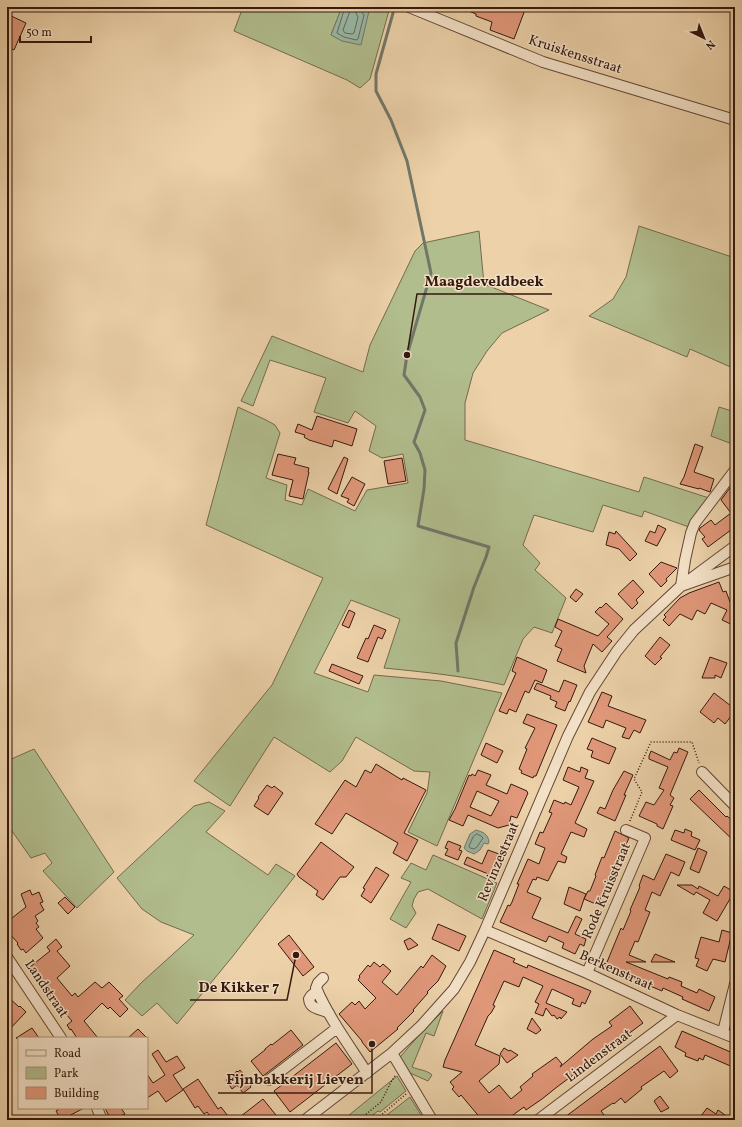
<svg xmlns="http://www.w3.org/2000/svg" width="742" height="1127" font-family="Vollkorn,serif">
<rect width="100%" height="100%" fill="#ecd1a9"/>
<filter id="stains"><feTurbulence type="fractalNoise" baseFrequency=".005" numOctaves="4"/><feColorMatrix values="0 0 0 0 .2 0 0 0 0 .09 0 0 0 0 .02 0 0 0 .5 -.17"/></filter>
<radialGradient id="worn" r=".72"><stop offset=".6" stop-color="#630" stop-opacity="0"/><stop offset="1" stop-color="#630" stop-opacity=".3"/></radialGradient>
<path fill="#b1bd8d" stroke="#736a4e" d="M243 7H342L331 35 369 11 360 7H390L370 79 360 88 347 80 234 31Z
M639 226 735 258V369L690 349 687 357 589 316 613 299 626 277Z
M479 231 484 284 549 310 502 333 487 351 473 373 465 403V440L639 492 644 477 709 498 689 527 644 511 642 517 603 505 593 532 534 515 523 545 540 563 535 570 566 598 552 633 534 627 523 639 504 685C464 676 424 672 384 668L400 619 351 600 314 673 368 692 374 675 441 681 502 693 437 846 408 832 427 793 430 772 414 771 356 737 342 761 330 772 274 737 230 806 194 781 272 685 323 578 206 525 238 407 266 420 275 425 280 433 266 478 287 485 285 500 302 505 308 489 355 511 367 490 408 483 403 454 382 458 369 451 376 426 355 411 348 423 314 412 326 378 270 360 253 406 241 401 272 336 363 372 370 345 415 251 423 243Z
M719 407 735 412V445L711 436Z
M34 749 114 872 77 908 43 871 52 863 45 853 31 858 7 824V761Z
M209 802 225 811 206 832 268 875 276 864 295 876 233 956 177 1024 157 1003 142 1016 125 1000 141 983 194 935 161 922 142 909 117 878 194 806Z
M433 855 497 883 482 919 428 889 418 892 414 899 412 906 416 913 406 928 390 919 411 882 401 878 411 863 426 870Z
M443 1011 434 1036 426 1033 412 1067C419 1070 427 1070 432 1075L428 1081 410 1073 403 1064 400 1057 421 1033Z
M397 1076 406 1091 380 1112 378 1111 366 1120H343Z
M410 1097 424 1120H401L387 1115Z"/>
<path fill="#99b7a4" stroke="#717768" d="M342 7H360L369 11 361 45 342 41 331 35Z
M476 830C483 832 488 834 489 842L488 844 484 843 480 850 474 854 467 851 464 848 470 834Z"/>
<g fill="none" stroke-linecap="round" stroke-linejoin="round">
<path stroke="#676859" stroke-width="1" d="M345 7 337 33 344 37 356 40 358 39 364 15 360 10V7
M350 7V11L343 30 345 33 352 34 354 33 358 17 355 11V7
M477 834 481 836 483 838 477 847 474 849 470 848 469 846 473 837Z"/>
<path stroke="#717768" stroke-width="3" d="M393 13 376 74V91L391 120 407 161 431 273 407 355 404 375 420 397 425 410 414 442 420 453 425 470 424 489 418 526 489 547 486 557 474 587 456 643 458 671"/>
</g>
<path fill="#e1987a" stroke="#35180e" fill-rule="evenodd" d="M459 7H526L514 39 490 30 492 22 476 16V14Z
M7 14 26 23 14 50 7 46Z
M317 416 357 429 352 446 334 440 332 447 309 440 304 437 305 435 295 432 298 424 312 430Z
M695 444 703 447 694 472 714 479 710 492 699 488V489L680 484 684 477Z
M278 454 296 458 294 464 309 468 308 472H309L303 499 289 496 293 480 272 475Z
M344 457 348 459 337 494 328 489Z
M402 458 406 481 388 484 384 461Z
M352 477 365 484 354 506 347 502 349 499 341 496Z
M732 485 735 488V527L708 547 702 539 705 537 699 530 700 528 711 520 715 525 731 513 721 500Z
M658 525 666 529 657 546 645 541 650 531 655 533Z
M616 531 637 554 630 561 619 549 606 545 609 532 615 534Z
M661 562 677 568 666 579 667 581 661 587 649 574Z
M633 580 644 592 636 600 638 603 632 609 618 594Z
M719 582 723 592 726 591 730 602 735 593V626L722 620 727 610 711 603 705 614 697 610 692 620 680 614 669 626 663 620 666 617 664 615 680 598 689 593Z
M576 589 583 594 576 602 570 597Z
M606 603 623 619 607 637 612 641 602 652 593 644 584 666 586 673 557 661 562 649 555 646 562 631 555 627 558 619 598 636 609 624 595 612 600 607 601 608Z
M349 610 355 613 349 628 342 625Z
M374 625 386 630 382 639 378 637 368 662 357 658 366 638 368 639Z
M660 637 670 645 660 657 662 658 655 665 645 656Z
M517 657 547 670 542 683 535 680 529 693 525 691 516 712 509 709 507 714 499 711 516 673 512 671Z
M710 657 727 663 721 678 715 675V678H702Z
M332 664 363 676 359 684 329 671Z
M564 680 577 685 570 702 569 701 565 711 555 707 557 702 550 699 551 696 534 689 537 683 559 692Z
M602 692 612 696 608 706 646 720 640 733 634 730 629 739 622 737 626 728 606 720 603 728 588 722Z
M714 693 735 709V711L725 724 718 718 714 723 700 712Z
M527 714 557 725 536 776H534L533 778 521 773 522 771 519 769 527 749 525 748 535 728 523 723Z
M592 738 616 748 609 764 591 757 593 751 587 749Z
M486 743 503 751 497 763 481 755Z
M679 748 688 752 670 795 674 798 670 805 673 806 663 829 657 826V824L639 816 646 802 654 805 664 790 659 788 668 767 649 759V756L651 751 670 760 674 752 677 753Z
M376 764 402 780 403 778 426 790 404 833 418 840 407 861 393 853 398 843 346 813 332 834 315 824 345 780 356 787 365 770 371 773Z
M568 767 580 772 581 767 588 770 585 778 594 781 575 823 587 829 584 837 571 832 561 854 567 857 565 863 558 861 548 881 537 877 536 880 533 879 527 892 541 898 532 918 568 933 576 916 582 919 575 934 586 939 584 946 580 944 575 954 562 948 564 943 549 936 546 942 500 922 508 905 510 906 512 902 519 884H517L528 859 539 864 545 848 535 844 540 832 543 833 552 813 549 812 554 800 564 804 565 802 571 805 579 787 563 780Z
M478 770 491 775 486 785 507 794 511 784 527 791V792L528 793 517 818 511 816 509 825 498 828 468 815 463 826 449 820 455 809 469 775 471 776 472 774 475 776ZM477 791 499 801 491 816 470 807Z
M624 771 633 775 624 795H626L615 821 597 813 600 807 605 809 613 790Z
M267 785 272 788 274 786 283 793 268 815 254 806 259 798 258 797Z
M699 790 726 817 727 816 735 823V842L690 799Z
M685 829 692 832 691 836 700 840 695 850 671 840 675 830 684 833Z
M615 831 629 838 624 849 622 848 616 863 618 864 610 880H608L598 905 584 899 580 911 564 904 569 887 586 894 584 899 588 891H590L596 876 595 875 602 857 604 858Z
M448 841 461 846 459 850 462 851 458 860 445 855 448 849 445 848Z
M321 842 354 867 346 877H340L323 900 316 895 318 891 299 877 297 874Z
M698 848 707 852 699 873 690 869Z
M488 850 502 855 493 876 464 864 467 857 482 864Z
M666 854 685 862 679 876 671 872 660 896 652 892 645 910 650 912 638 942 635 941 629 955 646 962H626L668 979 669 977 682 982 681 986 697 993 699 989 715 997 709 1011 682 999 683 997 663 988 662 991 605 967 621 928 623 930 631 911 630 910 640 887 639 886 643 875 654 880Z
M376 867 389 875 371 903 361 896 365 889 363 888Z
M677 885H692L698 889 699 886 718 896 724 886 734 892 717 921 703 913 710 900 696 892 694 895Z
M30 890 32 895 39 892 43 902 40 903 44 910 35 916 38 921 36 923 39 927 36 929 43 938 26 953 23 949 21 950 17 944 18 943 7 931V913L12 918 26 907 21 894Z
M65 897 75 907 68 914 58 903Z
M438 924 466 936 459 951 432 939Z
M722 930 732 933 725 962 713 959 707 971 696 966 699 959 695 958 701 937 719 942Z
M289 935 314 967 303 976 278 944Z
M410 938 418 945 408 950 404 941Z
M56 939 62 947 57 951 70 966 57 978 72 996 75 993 78 997 95 982 102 988 109 982 123 996 119 999 128 1009 120 1017 110 1007 108 1009 102 1003 84 1021 98 1038H77L71 1029 70 1030 67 1025 72 1021 49 994 52 992 40 978H39L30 967 50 951 47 947Z
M494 950 515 959 513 962 527 968 528 965 591 991 585 1004 582 1002 580 1007 572 1004 574 999 552 989 546 1003 567 1012 561 1019 560 1017 557 1019 554 1015 552 1016 546 1008 543 1016 535 1013 539 1004 535 1002 543 986 523 977 519 987 504 981 493 1005 495 1006 491 1013 488 1016 475 1045 500 1056 499 1064 479 1081 489 1093 499 1085 511 1099 522 1090 520 1087 533 1076 532 1074 556 1057 562 1064 560 1067 593 1039 612 1026 609 1022 630 1006 643 1023 557 1087 542 1099 526 1110 524 1107 506 1120H482L461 1095 459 1097 452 1089 454 1087 450 1082 462 1072 443 1067 445 1060Z
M655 954 675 962H651Z
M432 955 446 966 438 981 427 992 428 993 413 1010 414 1011 397 1028 398 1029 370 1052 362 1042V1041L339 1014 352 1002 355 1005 359 1001 365 1009 376 998 358 980 360 977 359 976 368 965 370 967 374 962 380 967 383 964 391 971 382 982 397 995 421 966 423 968Z
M7 996 19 1007 20 1006 26 1012 7 1032V1021L10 1017 7 1014Z
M532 1018 541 1030 536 1034 527 1029Z
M32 1028 39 1038H16Z
M138 1029 147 1038H128Z
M291 1030 303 1045 263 1076 251 1061 265 1050V1049L271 1044 272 1045Z
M682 1031 735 1054V1068L705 1055 703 1060 699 1058 698 1061 685 1056 686 1053 675 1047Z
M336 1043 352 1064 290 1112 274 1091Z
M660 1046 678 1071 670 1078 664 1071 641 1087 642 1089 625 1103 621 1098 614 1104 613 1103 601 1111 608 1120H561Z
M504 1048 509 1051 510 1050 518 1055 507 1063 500 1054Z
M158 1050 166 1062 177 1056 185 1068 173 1075 183 1090 166 1102 158 1091 147 1098V1074L153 1083 165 1075 152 1054Z
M240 1070 252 1085 250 1086 251 1087 243 1093 237 1085 232 1089 226 1080 237 1071 238 1072Z
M198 1079 218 1109 221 1107 231 1120H213L207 1112 204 1114 198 1106 195 1108 183 1089Z
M660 1096 669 1108 661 1112 654 1101Z
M263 1099 280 1120H236Z
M57 1108H84L65 1118 64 1116 60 1118 56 1111 58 1110Z
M105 1108H121L125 1114 111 1120Z
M707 1108 716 1114 718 1110 732 1120H719L714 1117 715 1115 712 1120H698Z"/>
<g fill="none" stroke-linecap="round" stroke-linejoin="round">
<defs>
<path id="minor" d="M409 7 543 62 735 120
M735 546 681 586 735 567
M702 772 735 806
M485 930 587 973 677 1015 735 1038
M7 957 61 1038
M587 973 645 838 626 830
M323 978 318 983 316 988C329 1018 349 1045 367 1073
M318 992C313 993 311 995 309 999 310 1010 320 1008 329 1013
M723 1032 735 984
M392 1053 432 1120
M269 1080 337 1028
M97 1108 102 1120
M305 1120 392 1053 421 1026 454 989 470 962 485 930 568 736 590 692 617 651 634 630 681 586 685 560 691 533 695 523 735 470
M538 1120 677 1015"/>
</defs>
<use href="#minor" stroke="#634635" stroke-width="12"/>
<path stroke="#35180e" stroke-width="1.5" stroke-dasharray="1 2" stroke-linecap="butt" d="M630 821 642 792 634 779 651 742H692L699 763
M380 1116 406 1094
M359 1120 381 1102 391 1082 395 1076"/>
<use href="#minor" stroke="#f3e1c7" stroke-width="10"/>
</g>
<g text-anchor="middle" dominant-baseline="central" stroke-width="3" stroke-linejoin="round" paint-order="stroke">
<g font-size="14" fill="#35180e" stroke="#f3e1c7">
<text transform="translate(575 55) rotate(18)">Kruiskensstraat</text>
<text transform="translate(499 862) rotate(-67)">Revinzestraat</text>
<text transform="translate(607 891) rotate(-67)">Rode Kruisstraat</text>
<text transform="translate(616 971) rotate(24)">Berkenstraat</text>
<text transform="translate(46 989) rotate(56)">Landstraat</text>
<text transform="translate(599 1056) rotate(-37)">Lindenstraat</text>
</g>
</g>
<path fill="none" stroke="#35180e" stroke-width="1.5" d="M407 355L417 294H552M296 955L287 1000H190M372 1044L372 1093H218"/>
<g fill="#35180e" stroke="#f3e1c7" stroke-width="1.5">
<circle cx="407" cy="355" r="4"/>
<circle cx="296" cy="955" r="4"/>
<circle cx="372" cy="1044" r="4"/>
</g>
<g font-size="15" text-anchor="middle" font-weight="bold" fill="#35180e" stroke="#f3e1c7" stroke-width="3" stroke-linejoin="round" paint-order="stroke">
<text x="484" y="286">Maagdeveldbeek</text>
<text x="239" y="992">De Kikker 7</text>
<text x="295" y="1084">Fijnbakkerij Lieven</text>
</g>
<rect width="742" height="1127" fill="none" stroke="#ecd1a9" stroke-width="24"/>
<rect x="8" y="8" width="726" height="1111" fill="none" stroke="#35180e" stroke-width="2"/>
<rect x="12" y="12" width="718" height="1103" fill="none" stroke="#35180e"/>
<rect x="18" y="1037" width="130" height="72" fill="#f3e1c7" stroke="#a7917d"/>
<rect x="26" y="1050" width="20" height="6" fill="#f3e1c7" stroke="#a7917d"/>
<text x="54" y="1057" font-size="12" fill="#35180e">Road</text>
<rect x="26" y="1067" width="20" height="12" fill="#b1bd8d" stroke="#a7917d"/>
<text x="54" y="1077" font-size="12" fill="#35180e">Park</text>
<rect x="26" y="1087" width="20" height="12" fill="#e1987a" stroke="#a7917d"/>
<text x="54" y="1097" font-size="12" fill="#35180e">Building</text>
<g transform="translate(704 38) rotate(137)" stroke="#f3e1c7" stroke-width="3" paint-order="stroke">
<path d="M0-3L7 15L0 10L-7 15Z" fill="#35180e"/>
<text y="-6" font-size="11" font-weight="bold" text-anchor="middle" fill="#35180e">N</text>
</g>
<path d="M20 36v6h71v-6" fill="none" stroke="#35180e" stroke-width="2"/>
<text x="26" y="36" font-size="12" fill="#35180e" stroke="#f3e1c7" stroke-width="3" paint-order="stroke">50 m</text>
<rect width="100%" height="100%" filter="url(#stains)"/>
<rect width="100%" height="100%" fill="url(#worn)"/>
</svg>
